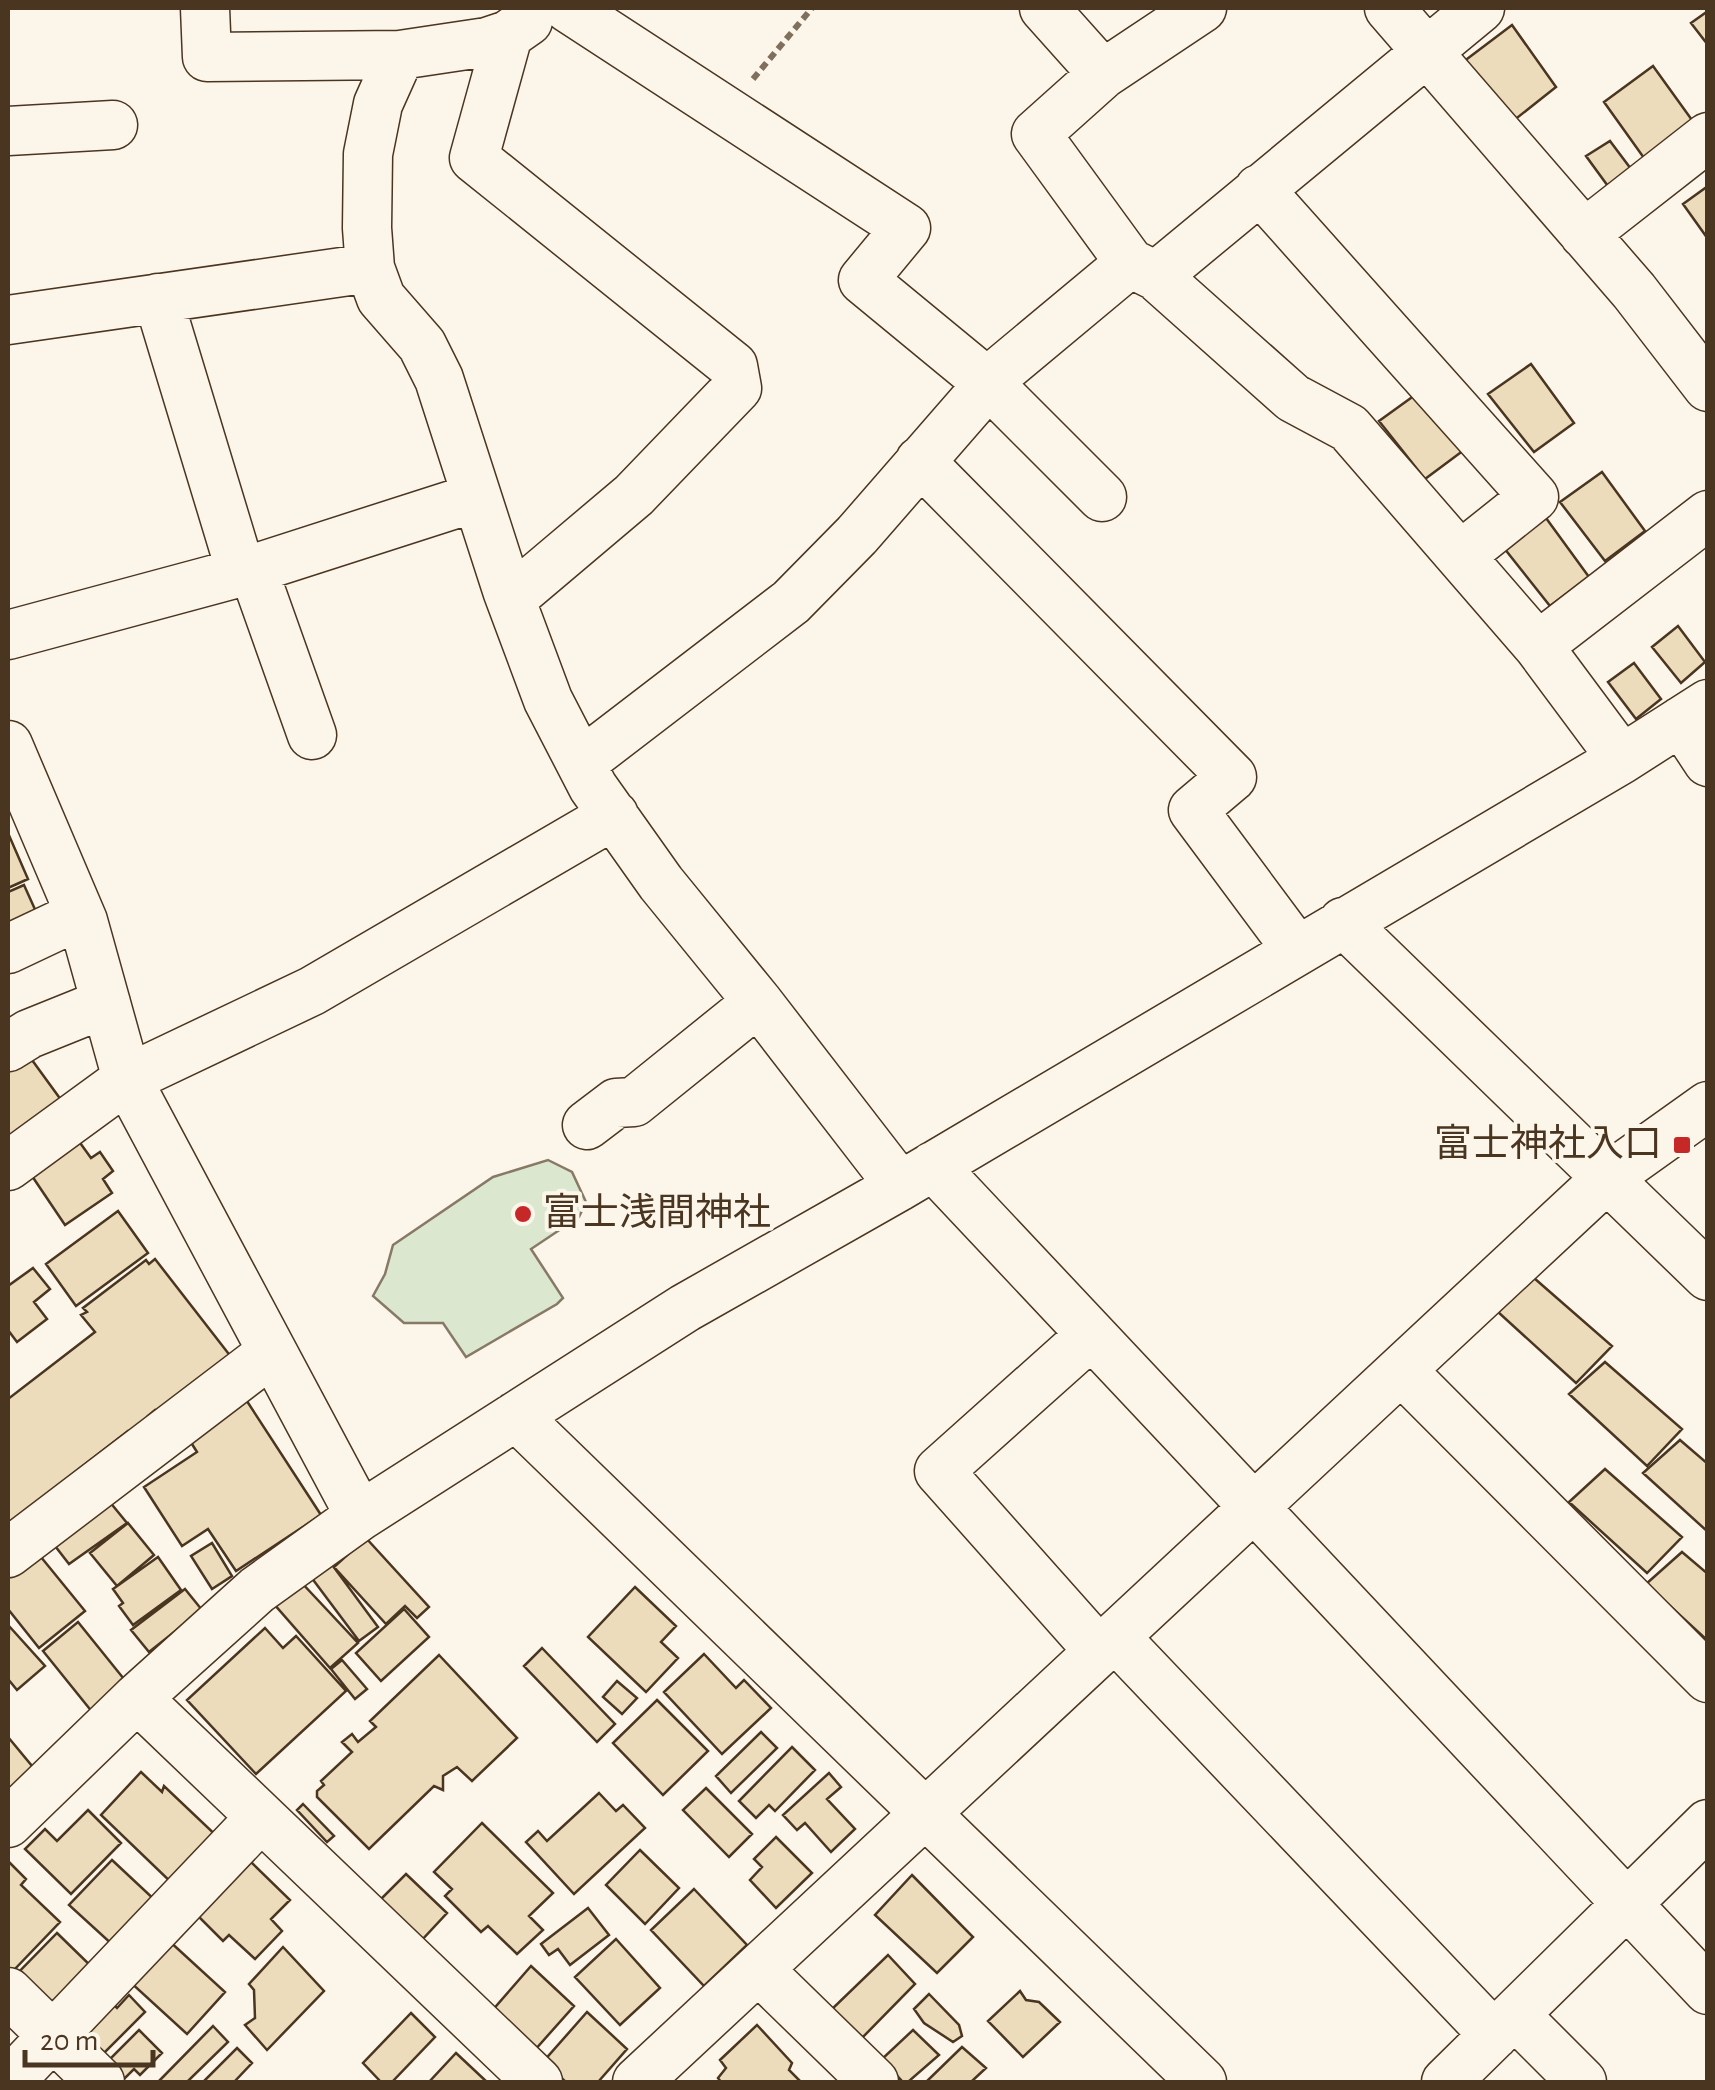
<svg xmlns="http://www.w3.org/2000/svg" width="1715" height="2090" font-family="'Alegreya Sans','Noto Sans JP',sans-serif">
<rect width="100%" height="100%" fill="#fbf6e9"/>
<path fill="#dce7d0" stroke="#887966" stroke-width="2.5" d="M548 1160 572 1172 586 1202 579 1217 531 1249 563 1298 557 1304 466 1357 443 1323H404L373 1296 385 1274 393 1245 493 1177Z"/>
<path fill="#ecdcbc" stroke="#4a3520" stroke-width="2.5" d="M1708 11V45L1691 23Z
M1512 25 1556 87 1508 125 1463 62Z
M1653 66 1697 127 1649 165 1604 102Z
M1610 141 1637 177 1613 193 1586 156Z
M1708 186V239L1683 204Z
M1531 364 1574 423 1534 452 1488 394Z
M1422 390 1464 450 1425 479 1379 421Z
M1602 472 1645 531 1605 561 1560 502Z
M1546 518 1589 577 1550 606 1504 548Z
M1678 626 1705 662 1681 683 1652 647Z
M1634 663 1661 699 1636 719 1608 682Z
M8 833 28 879 8 888Z
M24 885 42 925 8 941V892Z
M24 1049 64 1104 8 1141V1060Z
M78 1140 91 1158 100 1152 113 1171 103 1179 112 1193 65 1225 30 1173Z
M118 1211 148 1253 76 1306 46 1264Z
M155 1259 242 1371 169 1428 155 1410 148 1416 157 1427 137 1442 128 1431 8 1524V1399L95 1332 81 1315 87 1312 83 1308 146 1260 149 1264Z
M33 1268 50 1289 34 1302 47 1319 17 1342 8 1330V1286Z
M1534 1278 1612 1346 1576 1383 1498 1312Z
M1605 1362 1682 1429 1647 1466 1569 1394Z
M243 1395 321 1515 236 1571 208 1529 182 1546 144 1487 197 1452 185 1433Z
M1680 1440 1708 1464V1532L1643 1473Z
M1605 1469 1682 1537 1647 1573 1569 1502Z
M100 1490 127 1523 69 1564 45 1533Z
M128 1523 154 1555 117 1586 90 1553Z
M366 1538 429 1607 417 1618 405 1606 386 1624 334 1567Z
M212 1543 232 1576 212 1589 191 1556Z
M32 1546 85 1611 39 1648 8 1609V1566Z
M1682 1552 1708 1574V1641L1646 1584Z
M158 1557 181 1590 133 1625 119 1606 123 1603 113 1589Z
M330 1562 378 1627 359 1641 311 1577Z
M300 1581 358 1643 330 1668 274 1604Z
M635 1587 676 1626 661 1642 678 1658 646 1692 588 1637Z
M185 1589 202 1610 149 1652 131 1630Z
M404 1609 429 1637 381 1681 356 1653Z
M78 1622 128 1684 93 1713 43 1651Z
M9 1626 45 1666 17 1690 8 1679Z
M265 1628 283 1648 296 1636 346 1691 256 1774 187 1700Z
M542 1648 615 1724 597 1742 524 1666Z
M704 1654 736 1688 744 1680 771 1708 722 1754 664 1692Z
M439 1655 517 1738 472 1781 457 1767 443 1776V1790L434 1786 369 1849 317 1797V1791L324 1785 321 1781 352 1752 342 1742 352 1734 358 1742 376 1727 370 1721Z
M342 1660 367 1689 355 1699 331 1669Z
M617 1681 637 1698 622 1714 603 1697Z
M657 1700 708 1751 663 1795 613 1743Z
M761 1732 777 1748 731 1793 716 1776Z
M8 1737 32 1766 31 1778 8 1798Z
M792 1747 815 1770 775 1811 769 1805 756 1818 739 1801Z
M141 1772 162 1792 164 1786 222 1841 177 1888 101 1815Z
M829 1773 841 1787 827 1799 855 1829 831 1852 805 1823 797 1830 783 1815Z
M706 1788 752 1834 729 1857 683 1810Z
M599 1793 616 1811 623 1805 645 1828 574 1894 526 1842 538 1831 547 1841Z
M303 1804 334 1836 327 1842 297 1810Z
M88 1810 121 1843 71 1894 25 1849 45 1829 57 1841Z
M482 1823 553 1893 529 1916 543 1930 517 1954 488 1926 481 1932 445 1896 452 1889 434 1872Z
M776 1837 812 1873 776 1908 750 1880 762 1867 754 1859Z
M640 1850 679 1888 645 1924 606 1885Z
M112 1860 157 1902 115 1947 69 1905Z
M8 1861 26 1879 21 1885 60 1922 12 1972 8 1968Z
M251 1862 290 1900 271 1919 282 1931 255 1959 229 1935 223 1941 198 1916Z
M406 1874 447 1913 420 1942 378 1902Z
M912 1875 973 1937 937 1973 875 1915Z
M694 1889 747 1945 704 1986 651 1930Z
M588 1908 609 1935 570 1965 558 1949 549 1955 541 1944Z
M57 1933 94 1969 51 2014 13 1978Z
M167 1939 225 1992 187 2034 129 1981Z
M616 1939 660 1988 620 2025 575 1977Z
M283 1947 324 1991 267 2050 245 2025 255 2018 254 1990 249 1984Z
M888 1955 915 1984 860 2040 832 2009Z
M531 1966 574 2006 534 2051 491 2012Z
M1020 1991 1026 2000 1039 2002 1060 2022 1023 2057 988 2021Z
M929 1994 959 2025 962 2036 953 2042 924 2023 914 2009Z
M129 1995 145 2012 97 2060 74 2037 110 2001 117 2008Z
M587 2012 627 2049 598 2082H566L543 2062Z
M411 2013 435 2037 392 2082H381L363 2063Z
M757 2025 792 2063 789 2070 801 2082H721L718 2078 726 2068 720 2060Z
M213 2026 228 2042 187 2082H161L159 2081Z
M139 2030 162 2053 140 2075 134 2069 124 2079 107 2062Z
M913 2030 939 2055 908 2082 902 2081 882 2059Z
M962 2047 986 2068 971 2082H926Z
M237 2048 252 2063 234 2082H203Z
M456 2053 487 2082H429Z"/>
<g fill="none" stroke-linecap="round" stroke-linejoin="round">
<defs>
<path id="minor" d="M205 8 207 57 400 55 487 42 508 35 528 21
M568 8 906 228 863 280 988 383 1102 497
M1044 8 1103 74
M1202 8 1103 74 1036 134 1130 263 1156 276 1480 8
M1389 8 1634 291 1708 387
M508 35 474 158 733 366 737 388 634 495 511 599
M400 55 378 104 368 154 367 228 370 268 381 298 422 345 439 379 507 590 548 700 593 787 661 883 758 1002 900 1186
M8 131 113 125
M1259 189 1534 497 1460 556
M1584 234 1708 137
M1156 276 1293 398 1349 428 1538 646 1622 759
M158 298 241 572
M8 320 370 268
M920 461 1232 777 1193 810 1297 950
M253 569 312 735
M8 635 253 569 477 497
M1538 646 1708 515
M1681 721 1708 762
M8 745 83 921 127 1079 360 1516
M581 763 791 602 857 535 998 373 1130 263
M1343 922 1708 1276
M8 949 80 915
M8 1047 29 1034 106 1003
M587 1125 616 1103 634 1102 758 1002
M8 1166 127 1079 312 991 614 815
M933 1166 1708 1990
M1091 1335 939 1471 1099 1651
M1401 1370 1708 1678
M516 1416 1202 2082
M8 1553 272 1352
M1115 1637 1494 2035
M137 1698 538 2082
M8 1823 137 1698 257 1590 360 1516 685 1308 900 1186 1622 759 1708 704
M758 1969 874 2082
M8 1992 100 2082
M1515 2015 1582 2082
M9 2082 261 1817
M637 2082 1607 1178 1708 1106
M1446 2082 1708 1824"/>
</defs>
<use href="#minor" stroke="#4a3520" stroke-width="51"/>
<path stroke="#7f6f5c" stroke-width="6" stroke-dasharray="8 5" stroke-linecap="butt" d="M753 79 812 8"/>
<use href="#minor" stroke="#fbf6e9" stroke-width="48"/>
</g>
<g fill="#c62828" stroke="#fbf6e9" stroke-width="4">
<rect x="1672" y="1135" width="20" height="20" rx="5"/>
<circle cx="523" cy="1214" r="10"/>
</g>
<g text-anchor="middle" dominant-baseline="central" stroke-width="8" stroke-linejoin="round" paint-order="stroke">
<g font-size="38" fill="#4a3520" stroke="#fbf6e9" text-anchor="end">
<text x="1662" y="1145">富士神社入口</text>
<text x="543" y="1214" text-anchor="start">富士浅間神社</text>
</g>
</g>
<rect width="1715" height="2090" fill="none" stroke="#4a3520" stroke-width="20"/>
<path d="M25 2050v15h128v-15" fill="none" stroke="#4a3520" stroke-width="5"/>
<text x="40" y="2050" font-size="30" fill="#4a3520" stroke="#fbf6e9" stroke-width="8" paint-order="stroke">20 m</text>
</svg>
